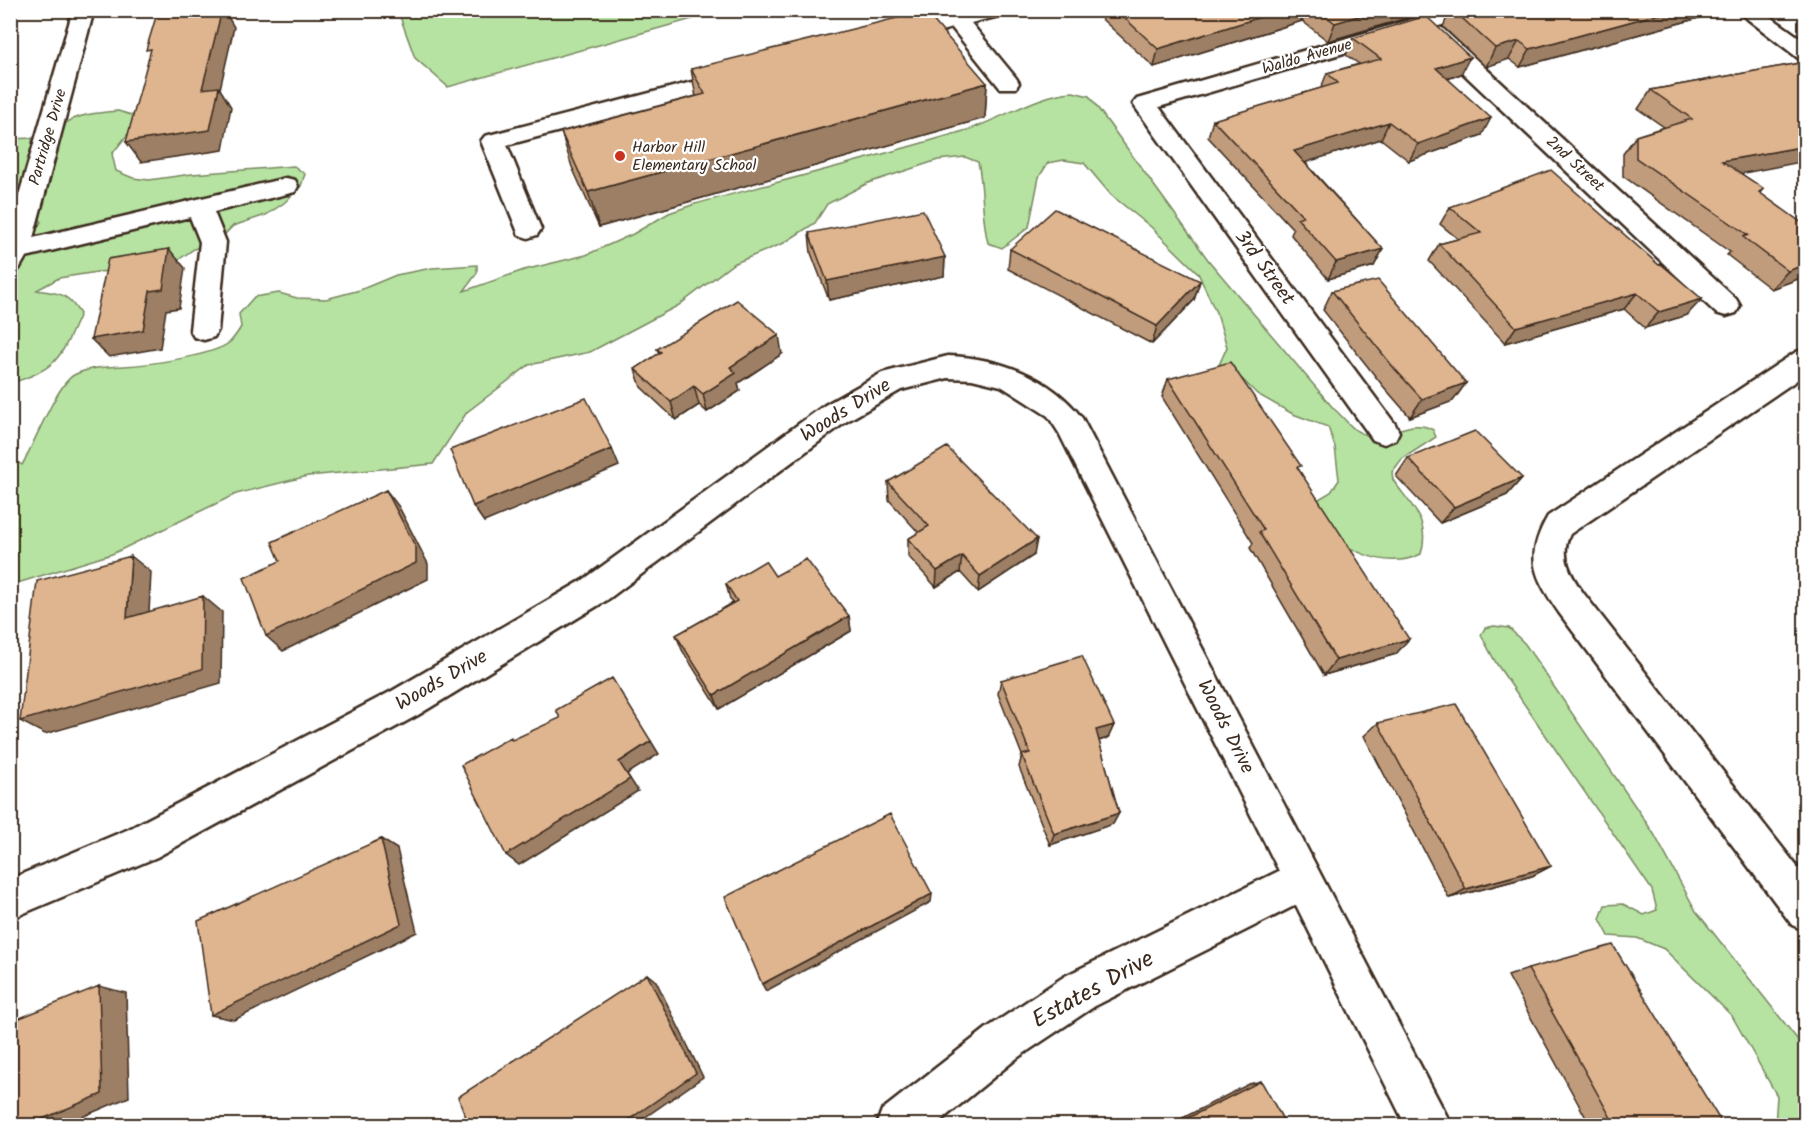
<svg xmlns="http://www.w3.org/2000/svg" width="1816" height="1136" font-family="Kalam,sans-serif">
<rect width="100%" height="100%" fill="#fff"/>
<filter id="ink" filterUnits="userSpaceOnUse"><feTurbulence type="fractalNoise" baseFrequency=".0167" numOctaves="2"/><feDisplacementMap in="SourceGraphic" scale="12" xChannelSelector="R" yChannelSelector="G"/><feConvolveMatrix kernelMatrix="1 2 1 2 8 2 1 2 1" color-interpolation-filters="sRGB"/></filter>
<g filter="url(#ink)">
<path fill="#b6e3a1" stroke="#788660" stroke-width="1.5" d="M398 11V10L721 11 448 87 415 58Z
M1073 92 1089 96 1209 261 1334 409C1342 415 1350 428 1359 432 1385 445 1409 415 1433 430L1436 437 1402 459 1392 472 1393 480C1411 506 1431 520 1421 554 1374 577 1327 533 1290 507L1319 499 1331 492 1339 480 1335 447 1328 427 1293 414 1257 394 1242 379 1215 374 1227 347 1218 317 1198 273 1151 227 1111 195 1084 163 1064 160 1048 163 1039 177 1029 227 1002 248 988 243C981 216 984 189 978 162L965 157 938 160 868 183 827 204 815 223 784 243 733 264 679 305 590 352 529 365 467 412 433 464 308 476 236 494 112 554 11 585 10 457 22 465C34 444 57 384 74 375 89 367 107 367 124 366 146 365 214 356 230 342 234 338 238 332 241 327L239 314 254 297 279 293 297 298 326 299 360 290 396 275 432 268 477 265V273L464 291 524 270 586 255 633 234 669 213 695 204C786 180 877 157 967 130 1002 119 1038 94 1073 92Z
M118 111 135 116 132 129 112 154 116 171 133 178 149 180 192 174 294 166 305 174 301 186 284 203 266 215 233 226 220 239 194 249 178 260 155 268 97 272 59 278 37 290C59 294 66 291 80 314 61 357 58 369 11 383L10 261 33 236 41 222 37 209 18 199 11 201V139L32 138 33 156C65 119 69 115 118 111Z
M1494 626 1509 628 1525 644 1654 834 1696 911 1805 1049V1125H1775L1777 1096 1732 1016 1664 949 1637 938 1609 936 1600 919 1605 905 1623 904 1644 915 1657 910 1652 890 1496 663 1481 635 1485 628Z"/>
<g fill="none" stroke-linecap="round" stroke-linejoin="round">
<defs>
<path id="minor" d="M73 10H94L33 238 286 178 295 180 298 186 295 192 214 212 226 242 218 330 214 337 204 340 194 337 190 330 200 242 190 217 26 257 19 269 10 272V226Z
M969 10H1005L1003 15 971 23 1016 78 1019 83 1016 88H1000L952 28 895 44 887 42 884 37 887 32Z
M1444 10H1479L1477 15 1435 27 1442 28 1736 299 1740 306 1736 313 1726 316 1716 313 1426 38 1423 33 1426 29 1159 107 1395 424 1399 432 1395 440 1384 444 1373 440 1133 104 1137 99Z
M1736 10H1761L1806 42V60L1798 58Z
M738 70 746 72 749 77 746 82 507 145 541 229 537 235 528 238 519 235 481 141 485 136Z
M1806 349V374L1570 534C1559 556 1571 576 1584 594L1806 878V931L1792 925 1560 614C1534 576 1524 558 1548 516L1796 352Z
M948 356C999 358 1050 376 1082 418L1452 1126H1406L1296 905 1095 1006 1017 1058 934 1126H876L882 1110 987 1028 1065 976 1279 871 1059 433 1048 416 1001 386 972 379 948 378 901 390 847 421 607 600 418 715 157 857 10 919V879L129 829 392 691 583 580 825 405 882 373Z"/>
</defs>
<use href="#minor" stroke="#3b2a1e" stroke-width="5"/>
<use href="#minor" fill="#fff" fill-rule="evenodd"/>
</g>
<path fill="#c09c7c" stroke="#3b2a1e" stroke-width="1.5" d="M1434 10 1328 41 1302 21 1154 67 1093 11Z
M1450 10H1716L1713 14 1520 67 1509 59 1486 67 1443 27Z
M1353 38 1461 74 1448 79 1482 135 1409 161 1381 139 1305 162 1383 249 1374 266 1328 279 1291 235 1293 229 1208 137 1213 120 1321 88 1327 73 1359 64 1346 55Z
M1800 63 1740 173 1764 189 1761 193 1806 276 1771 289 1727 255 1730 252 1623 176V154L1636 136 1664 127 1638 109 1651 90Z
M691 69 987 83 985 118 599 227 572 167 561 132 696 97Z
M1450 207 1687 315 1645 328 1624 309 1505 343 1429 261 1439 244 1458 239 1440 224Z
M809 233 945 257 944 276 829 300 811 253Z
M1010 249 1200 281 1194 300 1152 344 1008 269Z
M1332 291 1466 383 1453 401 1410 417 1383 386 1323 310Z
M657 349 782 354 738 383 740 391 707 412 699 405 676 420 641 387 635 369 659 354Z
M1168 379 1299 470 1396 654 1324 675 1250 548 1253 543 1162 397Z
M1408 458 1522 478 1507 495 1440 523 1396 476Z
M888 482 1034 555 978 592 960 572 936 587 908 556V539L919 533 889 500Z
M775 576 849 616 851 631 719 709 682 650 676 635 733 603 730 599 726 584Z
M1001 680 1114 725 1108 738 1099 741 1119 813 1113 824 1050 845 1019 767 1022 755 998 694Z
M1378 723 1551 866 1532 876 1449 898 1364 736Z
M1528 969 1723 1125H1590L1508 976Z
M1261 1081 1286 1125H1169L1249 1084Z"/>
<path fill="#9c7f65" stroke="#3b2a1e" stroke-width="1.5" d="M207 10H224L234 27 220 89 231 107 223 150 141 162 126 142 202 89Z
M1283 10H1305L1302 21 1154 67 1158 49Z
M1378 10H1434L1328 41 1335 23Z
M1673 10H1716L1713 14 1520 67 1530 49Z
M1519 41 1509 59 1486 67 1495 48Z
M1470 57 1461 74 1428 85 1436 68Z
M987 83 985 118 599 227 588 192Z
M1491 118 1482 135 1409 161 1418 144Z
M1389 122 1381 139 1288 168 1294 151Z
M1806 146V161L1708 180 1722 161Z
M169 249 185 268 179 308 166 310 160 348 109 357 91 339 150 291Z
M1383 249 1374 266 1328 279 1336 262Z
M945 257 944 276 829 300 827 281Z
M1806 264V276L1771 289 1788 271Z
M1200 281 1194 300 1152 344 1157 326Z
M1637 293 1624 309 1505 343 1516 327Z
M1702 299 1687 315 1645 328 1659 312Z
M779 335 782 354 738 383 740 391 707 412 703 394 730 367Z
M1466 383 1453 401 1410 417 1422 399Z
M694 386 699 405 676 420 671 402Z
M612 449 619 466 484 522 473 506Z
M1522 478 1507 495 1440 523 1454 507Z
M386 490 399 507 428 564V579L283 651 266 636Z
M1037 539 1034 555 978 592 980 576Z
M131 556 151 572 148 633 127 618Z
M962 556 960 572 936 587 937 571Z
M203 596 222 612 221 683 45 734 20 721Z
M849 616 851 631 719 709 714 695Z
M1409 639 1396 654 1324 675 1336 660Z
M1114 725 1108 738 1091 743 1096 730Z
M651 741 659 754 627 774 638 791 519 865 506 855 619 762Z
M1119 813 1113 824 1050 845 1054 834Z
M381 839 397 849 417 932 234 1020 211 1015Z
M1551 866 1532 876 1449 898 1466 889Z
M932 894 931 902 766 991 762 984Z
M647 974 656 981 703 1077 634 1125H621Z
M99 986 126 993 129 1097 63 1125H28Z"/>
<path fill="#dfb590" stroke="#3b2a1e" stroke-width="1.5" d="M158 10H222L202 89 219 87 210 130 126 142 151 49 146 50Z
M1116 10H1283L1158 49Z
M1318 10H1378L1335 23Z
M1453 10H1673L1530 49 1519 41 1495 48Z
M925 11 987 83 588 192 561 132 705 94 691 69Z
M1426 16 1470 57 1436 68 1491 118 1418 144 1389 122 1294 151 1383 249 1336 262 1297 218 1303 216 1213 120 1338 83 1327 73 1381 59 1353 38Z
M1800 63 1806 67V146L1722 161 1764 189 1759 192 1806 226V264L1788 271 1743 237 1748 235 1636 158V136L1692 119 1651 90Z
M1551 170 1659 265 1661 264 1702 299 1659 312 1637 293 1516 327 1439 244 1481 233 1450 207Z
M1055 209 1200 281 1157 326 1010 249Z
M923 210 945 257 827 281 809 233Z
M169 249 163 289 150 291 143 330 91 339 108 259Z
M1378 280 1466 383 1422 399 1394 368 1332 291Z
M737 300 779 335 730 367 736 373 703 394 694 386 671 402 635 369 661 352 657 349Z
M1230 362 1301 466 1297 467 1409 639 1336 660 1259 532 1264 530 1168 379Z
M586 398 612 449 473 506 450 450Z
M1475 431 1522 478 1454 507 1408 458Z
M947 447 1037 539 980 576 962 556 937 571 908 539 929 526 888 482Z
M386 490 416 548V563L266 636 244 578 280 561 272 542Z
M131 556 127 618 203 596 202 669 20 721 37 581Z
M806 559 849 616 714 695 676 635 737 601 726 584 765 561 775 576Z
M1082 656 1114 725 1096 730 1119 813 1054 834 1022 755 1030 753 1001 680Z
M612 678 651 741 619 762 630 779 506 855 461 765 511 737 512 740 560 718 556 710Z
M1456 704 1551 866 1466 889 1378 723Z
M890 814 932 894 762 984 725 897Z
M381 839 401 924 211 1015 198 921Z
M1613 945 1723 1125H1615L1528 969Z
M647 974 696 1073 621 1125H469L458 1097Z
M99 986 102 1094 28 1125H10V1022Z
M1261 1081 1286 1125H1174Z"/>
</g>
<circle fill="#c8321e" stroke="#fff" stroke-width="2" cx="620" cy="156" r="6"/>
<g text-anchor="middle" dominant-baseline="central" stroke-width="4.5" stroke-linejoin="round" paint-order="stroke">
<g font-size="16" fill="#3b2a1e" stroke="#fff">
<text transform="translate(1307 57) rotate(-16)">Waldo Avenue</text>
<text transform="translate(48 137) rotate(-74)">Partridge Drive</text>
<text transform="translate(1575 164) rotate(43)">2nd Street</text>
</g>
<g font-size="16" fill="#3b2a1e" stroke="#fff" text-anchor="start">
<text x="632" y="147">Harbor Hill<tspan x="632" dy="18">Elementary School</tspan></text>
</g>
<g font-size="20" fill="#3b2a1e" stroke="#fff">
<text transform="translate(1264 268) rotate(54)">3rd Street</text>
<text transform="translate(846 411) rotate(-32)">Woods Drive</text>
<text transform="translate(442 681) rotate(-30)">Woods Drive</text>
<text transform="translate(1225 727) rotate(63)">Woods Drive</text>
</g>
<g font-size="24" fill="#3b2a1e" stroke="#fff">
<text transform="translate(1093 990) rotate(-29)">Estates Drive</text>
</g>
</g>
<rect width="1816" height="1136" fill="none" stroke="#fff" stroke-width="36"/>
<rect x="18" y="18" width="1780" height="1100" fill="none" stroke="#3b2a1e" stroke-width="2" filter="url(#ink)"/>
</svg>
